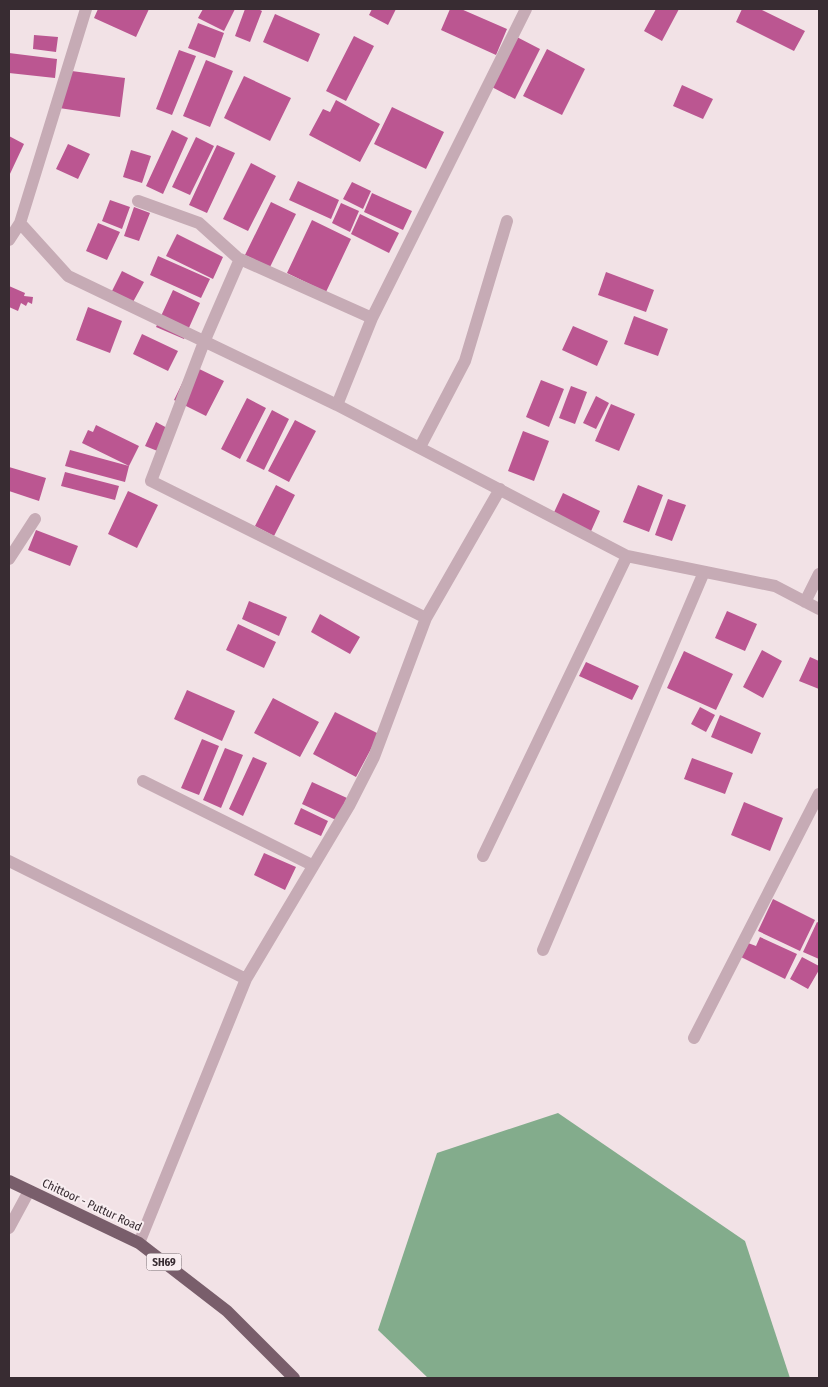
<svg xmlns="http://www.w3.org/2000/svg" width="828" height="1387" font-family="'Fira Sans Condensed',sans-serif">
<rect width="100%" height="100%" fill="#f2e2e6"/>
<path fill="#83ac8c" d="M558 1113 745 1241 790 1378H428L378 1330 437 1153Z"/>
<path fill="#bb5691" d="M98 9H149L136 37 94 18Z
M203 9H235L224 31 198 18Z
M245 9H258L262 11 250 42 235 36Z
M372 9H396L388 25 369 15Z
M450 9H461L507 29 496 55 441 30Z
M656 9H679L662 41 644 31Z
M742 9H760L805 31 794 51 736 22Z
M275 14 320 34 308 62 263 42Z
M198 23 224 33 215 58 188 48Z
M34 35 58 37 56 52 33 49Z
M513 35 540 49 515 99 488 85Z
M354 36 374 46 346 101 326 91Z
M547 49 585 69 562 115 523 96Z
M179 50 196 56 172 115 156 109Z
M9 53 57 59 55 78 9 73Z
M206 60 233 71 210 127 183 116Z
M64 70 125 78 120 117 59 108Z
M244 76 291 98 270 141 224 118Z
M682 85 713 99 703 119 673 106Z
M336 100 380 124 360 162 309 135 323 109 330 112Z
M392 107 444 132 426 169 374 144Z
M172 130 188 138 163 194 146 186Z
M9 136 24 144 9 176Z
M196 137 214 146 190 195 172 187Z
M68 144 90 154 78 179 56 169Z
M217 145 235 153 207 213 189 205Z
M131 150 151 156 142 183 123 177Z
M251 163 276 176 248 231 223 219Z
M298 181 339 200 331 219 289 200Z
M352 182 371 191 363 209 343 199Z
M372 193 412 211 403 230 364 212Z
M110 200 130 207 122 229 102 221Z
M271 202 296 214 270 267 245 255Z
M341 203 359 211 350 232 332 223Z
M134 207 150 213 139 241 124 236Z
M360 214 399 233 389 253 351 234Z
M312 220 351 239 326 292 287 273Z
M98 223 120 232 107 260 86 251Z
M177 234 223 257 213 279 166 256Z
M158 256 210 279 201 298 150 275Z
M122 271 144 282 133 302 112 291Z
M606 272 654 290 646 312 598 295Z
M9 286 25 293 24 296 33 297 32 304 28 302 26 306 21 303 18 311 9 307Z
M173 290 200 303 184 339 156 327Z
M88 307 122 321 110 353 76 340Z
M634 316 668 329 658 356 624 344Z
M573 326 608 341 597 366 562 350Z
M142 334 178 351 168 371 133 354Z
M191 365 224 381 206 416 174 400Z
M541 380 564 389 549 427 526 417Z
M571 386 587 392 575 424 559 418Z
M596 396 609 403 596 429 583 423Z
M247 398 266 408 240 459 221 449Z
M611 404 635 414 619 451 595 441Z
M272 410 289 419 264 470 246 461Z
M295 420 316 431 289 482 268 471Z
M156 422 169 429 160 452 145 446Z
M96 425 139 446 129 466 82 443 88 430 93 432Z
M523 431 549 441 534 481 508 471Z
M70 450 129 466 125 482 65 466Z
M9 467 46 478 39 501 9 491Z
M65 472 119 486 115 500 61 486Z
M276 485 295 495 274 536 255 526Z
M638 485 663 495 649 532 623 522Z
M128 491 158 505 137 548 108 534Z
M563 493 600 511 588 538 550 521Z
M668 499 686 505 672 541 655 535Z
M36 530 78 546 70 566 28 550Z
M249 601 287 617 279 636 242 619Z
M727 611 757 624 745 651 715 638Z
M320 614 360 637 350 654 311 632Z
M238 624 276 642 264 668 226 650Z
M762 650 782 661 763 698 743 687Z
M684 651 733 674 716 710 667 688Z
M810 657 819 661V689L799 681Z
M586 662 639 686 632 700 579 676Z
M187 690 235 711 222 741 174 719Z
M273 698 319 722 300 757 254 733Z
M700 707 715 715 706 732 691 724Z
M335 712 379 734 356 777 313 754Z
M720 715 761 733 752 754 711 737Z
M202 739 219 746 199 795 181 788Z
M225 748 243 755 221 808 203 800Z
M253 757 267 763 243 816 229 809Z
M692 758 733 773 725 794 684 779Z
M312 782 347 798 336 820 302 804Z
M744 802 783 818 770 851 731 835Z
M301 808 328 821 321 836 294 824Z
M264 853 296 867 285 890 254 875Z
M773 899 815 920 800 951 758 931Z
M817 922 819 923V959L803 952Z
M760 937 797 954 785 979 741 957 748 943 756 946Z
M802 957 819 966V970L808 989 790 979Z"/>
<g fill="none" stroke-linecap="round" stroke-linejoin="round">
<path stroke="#c6abb5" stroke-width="12" d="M86 9 20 223 68 276 337 405 627 556 775 586 819 609
M138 201 199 223 240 260
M9 240 20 223
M372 318 526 9
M337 405 372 318 240 259 204 342 151 481 426 618
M420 447 465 361 507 221
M9 559 35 519
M805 602 819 574
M143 781 312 865
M483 856 627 556
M9 861 246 979 139 1243
M543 950 704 572
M246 979 349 806 374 757 426 618 500 489
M694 1038 819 794
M9 1228 29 1191"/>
<path stroke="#795e6b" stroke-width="12" d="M9 1181 139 1243 227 1311 294 1378"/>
</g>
<g text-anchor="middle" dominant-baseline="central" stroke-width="4" stroke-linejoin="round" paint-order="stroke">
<rect fill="#f9eef1" stroke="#72666b" stroke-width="1" x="146.5" y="1253.5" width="35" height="17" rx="4"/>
<g font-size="11" font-weight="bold" fill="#382c32">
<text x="164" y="1262">SH69</text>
</g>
<g font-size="12" fill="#382c32" stroke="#f9eef1">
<text transform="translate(92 1205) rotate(25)">Chittoor - Puttur Road</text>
</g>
</g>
<rect width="828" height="1387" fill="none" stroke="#382c32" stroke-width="20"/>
</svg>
